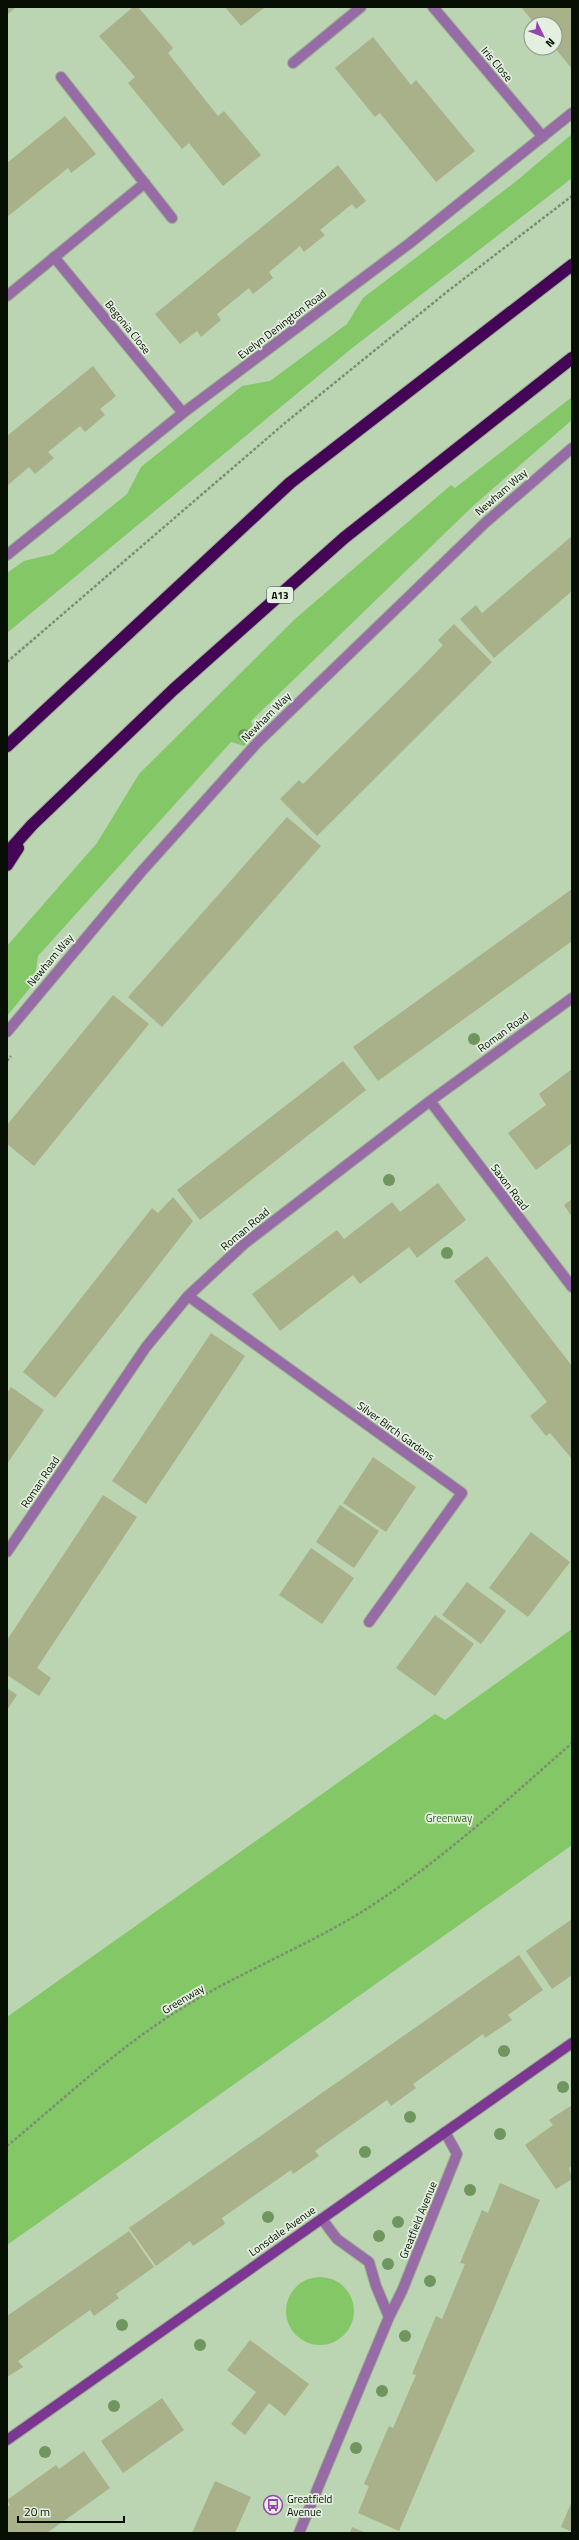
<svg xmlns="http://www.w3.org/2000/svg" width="579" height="2540" font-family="'Titillium Web',sans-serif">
<rect width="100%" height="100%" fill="#bbd4b2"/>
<path fill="#84c767" d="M572 134V178L351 349 7 633V573L24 561 53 554 127 494 141 467 242 386 270 381 347 324 363 298 514 183Z
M572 397V420L473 506 251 721 256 734 244 746 231 742 38 956 34 983 7 1016V946L97 843 139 774 295 619 451 485 455 488Z
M572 1629V1845L7 2245V2017L435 1714 445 1720Z
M286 2311a34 34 0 1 1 68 0a34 34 0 1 1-68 0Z"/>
<path fill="#a9b18a" d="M7 7H16L7 15Z
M133 7H138L173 48 168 53 218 116 224 111 261 155 223 186 189 143 182 149 128 83 135 77 99 36Z
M225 7H265L241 26Z
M521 7H572V69L555 48V24H535Z
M373 37 411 85 416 80 475 151 436 182 380 113 375 117 335 68Z
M65 116 96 154 71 173 68 168 7 217V163Z
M338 165 366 201 356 209 352 204 320 230 325 235 304 252 300 246 269 272 273 278 253 294 249 288 217 314 221 320 201 337 197 331 180 344 155 314Z
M93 366 116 396 100 409 105 415 85 432 80 426 48 452 54 458 35 474 29 467 7 486V436Z
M572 536V591L494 658 460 619 476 605 482 613Z
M454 624 492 662 317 836 280 799 299 780 303 784 418 671 443 645 438 640Z
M287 817 321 846 162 1027 128 997Z
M572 889V941L378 1081 353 1047Z
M113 995 149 1024 34 1166 7 1144V1125Z
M343 1061 366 1090 200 1220 177 1190Z
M572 1069V1143L536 1170 508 1133 546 1105 539 1094Z
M438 1183 466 1220 417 1258 409 1247 360 1284 353 1275 280 1331 252 1294 337 1230 344 1239 392 1202 400 1212Z
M173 1197 193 1221 55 1398 23 1372 152 1208 158 1213Z
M572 1199V1217L564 1205Z
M487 1256 572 1366V1459L550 1433 546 1436 530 1416 547 1402 454 1281Z
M211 1333 245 1356 146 1504 112 1481Z
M11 1387 44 1410 7 1464V1393Z
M373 1457 416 1487 386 1532 343 1503Z
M103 1495 137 1517 37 1668 51 1678 39 1696 7 1675V1640Z
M340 1505 379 1531 354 1568 316 1542Z
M531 1532 570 1562 528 1617 489 1588Z
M311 1548 354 1578 322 1624 279 1595Z
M467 1582 506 1611 481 1644 442 1615Z
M435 1615 474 1644 435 1696 396 1668Z
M7 1688 17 1695 7 1710Z
M572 1919V1975L552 1989 526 1951Z
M519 1955 543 1990 508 2015 512 2020 485 2038 483 2034 413 2084 416 2088 391 2106 387 2100 315 2151 319 2156 293 2174 291 2170 222 2218 225 2224 193 2246 190 2241 156 2266 129 2228Z
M572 2105V2166L569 2168 572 2179 556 2189 525 2145 553 2125 549 2120Z
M500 2183 540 2200 399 2531 358 2513 369 2486 364 2484 389 2426 393 2428 416 2375 412 2374 436 2316 442 2319 465 2264 460 2263 482 2210 488 2213Z
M129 2231 154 2267 116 2294 119 2298 94 2316 90 2310 18 2361 23 2367 7 2377V2316Z
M250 2340 309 2384 285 2416 269 2403 245 2435 231 2424 256 2392 227 2370Z
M162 2398 184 2430 123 2473 101 2441Z
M84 2451 110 2488 47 2533H7V2507L10 2505 7 2500 56 2465 59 2469Z
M215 2481 251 2497 235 2533H192Z
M572 2501V2532L561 2527Z
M352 2527 366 2533H350Z"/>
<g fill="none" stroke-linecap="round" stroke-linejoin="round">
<defs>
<path id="lane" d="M293 63 361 7
M61 77 172 218
M7 296 145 183"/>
<path id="street" d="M433 7 543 137
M54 257 183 413
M7 555 183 413 410 243 572 113
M7 1032 142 871 257 743 485 523 572 448
M430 1101 572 1287
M188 1296 462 1493 369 1622
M7 1552 146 1347 188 1296 244 1244 430 1101 572 998
M322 2219 337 2239 369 2262 376 2286 389 2317
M299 2533 389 2317 402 2291 457 2154 445 2132"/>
<path id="secondary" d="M7 2440 572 2043"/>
<path id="highway" d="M7 746 290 483 572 265
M7 853 32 825 173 690 344 538 572 358
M7 865 18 848"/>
</defs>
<use href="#lane" stroke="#9bb193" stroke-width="12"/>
<use href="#street" stroke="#9bb193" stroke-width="12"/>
<use href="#secondary" stroke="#9bb193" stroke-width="12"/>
<use href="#highway" stroke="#9bb193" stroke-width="14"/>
<path stroke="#7b8e74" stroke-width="2.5" stroke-dasharray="3 2" stroke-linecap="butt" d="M7 662 285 423 448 291 572 196
M7 1061 11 1056
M7 2146C59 2103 109 2056 165 2019 229 1976 303 1949 368 1908 442 1860 506 1801 572 1743"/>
<use href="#lane" stroke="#976ba6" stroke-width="10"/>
<use href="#street" stroke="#976ba6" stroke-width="10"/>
<use href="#secondary" stroke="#7b3791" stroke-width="10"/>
<use href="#highway" stroke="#450556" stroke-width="12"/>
</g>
<g fill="#70965f">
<circle cx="244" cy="735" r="6"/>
<circle cx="474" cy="1039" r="6"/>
<circle cx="389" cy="1180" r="6"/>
<circle cx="447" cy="1253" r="6"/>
<circle cx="504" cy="2051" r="6"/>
<circle cx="563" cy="2087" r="6"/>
<circle cx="410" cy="2117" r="6"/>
<circle cx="500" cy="2134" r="6"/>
<circle cx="365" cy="2152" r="6"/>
<circle cx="470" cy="2190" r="6"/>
<circle cx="268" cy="2217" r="6"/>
<circle cx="398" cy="2222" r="6"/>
<circle cx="379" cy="2236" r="6"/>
<circle cx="388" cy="2264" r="6"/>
<circle cx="430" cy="2281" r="6"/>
<circle cx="122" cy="2325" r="6"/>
<circle cx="405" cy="2336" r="6"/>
<circle cx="200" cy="2345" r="6"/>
<circle cx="382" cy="2391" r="6"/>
<circle cx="114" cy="2406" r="6"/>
<circle cx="356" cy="2448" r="6"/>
<circle cx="45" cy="2452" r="6"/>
</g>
<defs>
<symbol id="bus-ring" viewBox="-11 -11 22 22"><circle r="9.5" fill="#e4f0df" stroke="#9643b1" stroke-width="1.5"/><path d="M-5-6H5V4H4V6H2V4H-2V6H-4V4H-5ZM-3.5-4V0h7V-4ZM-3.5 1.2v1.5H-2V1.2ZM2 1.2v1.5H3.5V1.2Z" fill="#9643b1"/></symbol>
</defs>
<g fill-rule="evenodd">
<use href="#bus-ring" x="262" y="2494" width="22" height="22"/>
</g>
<g text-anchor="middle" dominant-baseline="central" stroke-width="3.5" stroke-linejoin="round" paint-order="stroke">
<rect fill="#e4f0df" stroke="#495246" stroke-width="1" x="267" y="587" width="26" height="16" rx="3"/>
<g font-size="10" font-weight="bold" fill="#070f05">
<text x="280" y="595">A13</text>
</g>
<g font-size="11" fill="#070f05" stroke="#e4f0df">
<text transform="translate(497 64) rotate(50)">Iris Close</text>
<text transform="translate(282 324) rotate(-37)">Evelyn Denington Road</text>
<text transform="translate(128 327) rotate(51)">Begonia Close</text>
<text transform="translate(501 492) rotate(-41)">Newham Way</text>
<text transform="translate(266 717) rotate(-45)">Newham Way</text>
<text transform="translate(50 960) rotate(-50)">Newham Way</text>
<text transform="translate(503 1032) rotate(-36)">Roman Road</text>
<text transform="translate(510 1187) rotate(53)">Saxon Road</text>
<text transform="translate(245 1229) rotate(-40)">Roman Road</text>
<text transform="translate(396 1431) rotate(36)">Silver Birch Gardens</text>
<text transform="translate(40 1482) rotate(-56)">Roman Road</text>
<text transform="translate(183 1999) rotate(-31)">Greenway</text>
<text transform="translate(418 2220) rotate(-68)">Greatfield Avenue</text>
<text transform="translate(282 2231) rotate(-35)">Lonsdale Avenue</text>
</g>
<g font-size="11" fill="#33641b" stroke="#e4f0df">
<text x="449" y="1818">Greenway</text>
</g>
<g font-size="11" fill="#070f05" stroke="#e4f0df" text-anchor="start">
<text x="287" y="2499">Greatfield<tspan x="287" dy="13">Avenue</tspan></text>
</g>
</g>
<rect width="579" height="2540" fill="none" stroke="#070f05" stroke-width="16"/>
<g transform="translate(543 36) rotate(133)"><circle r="19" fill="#e4f0df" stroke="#8c9688"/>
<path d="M0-3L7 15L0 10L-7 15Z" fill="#9643b1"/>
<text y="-6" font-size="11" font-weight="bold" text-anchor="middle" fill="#070f05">N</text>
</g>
<path d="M18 2516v6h106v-6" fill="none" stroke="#070f05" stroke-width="2"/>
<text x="24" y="2516" font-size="12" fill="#070f05" stroke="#e4f0df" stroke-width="3" paint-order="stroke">20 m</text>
</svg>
